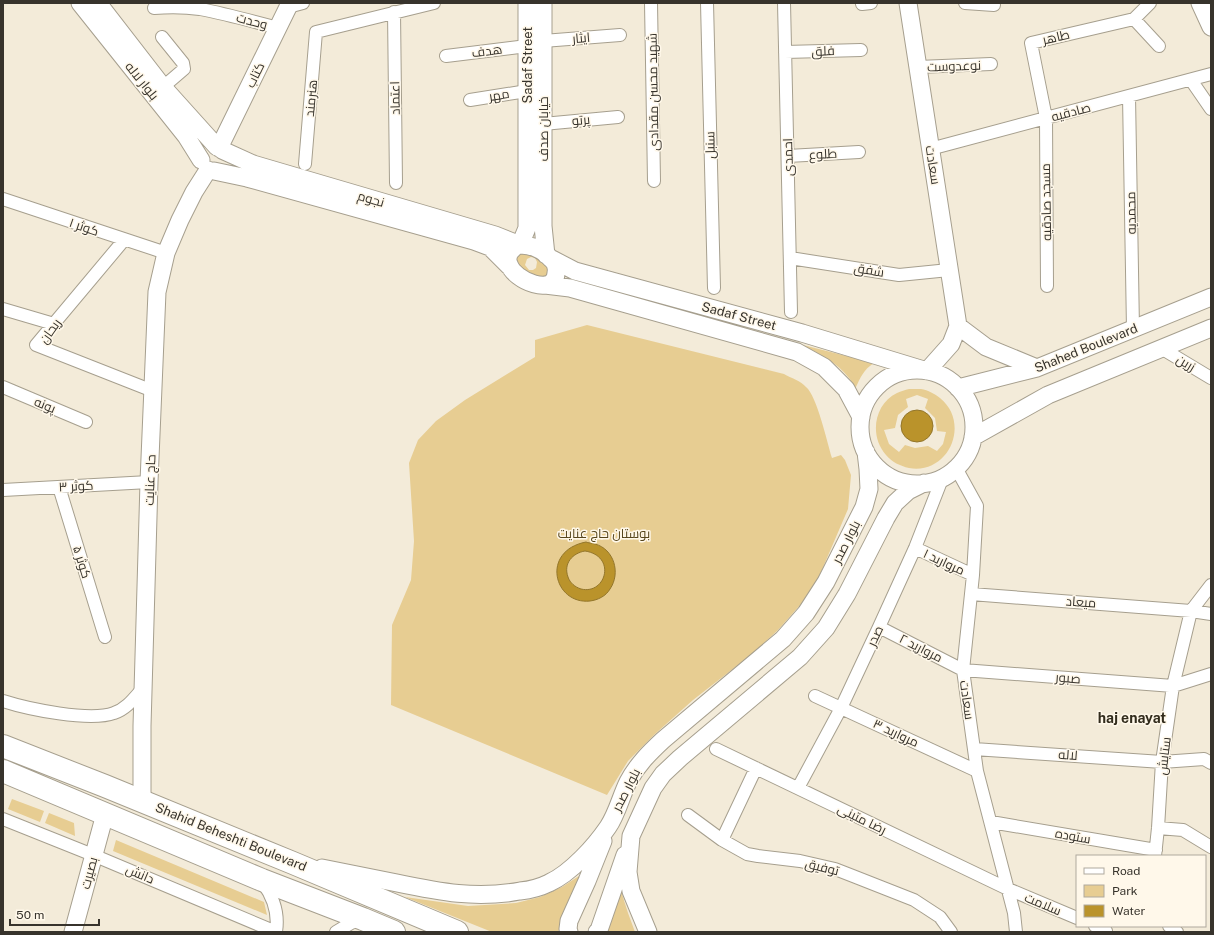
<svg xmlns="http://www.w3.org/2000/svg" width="1214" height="935" font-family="'Public Sans',Cairo,sans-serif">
<rect width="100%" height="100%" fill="#f3ebd9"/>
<path fill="#e7cd92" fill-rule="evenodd" d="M518 253 536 255 551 270 543 280 518 267 515 257ZM531 257 535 258 537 262 536 268 533 270H529L525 265 527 259Z
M587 325 784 374C791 378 801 381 806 387 817 396 827 442 832 458L841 455 845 460 851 475 848 509 818 579 801 604 778 630 752 654 693 700 655 734 628 761 607 795 391 705 392 625 411 580 414 541 409 463 418 440 436 421 465 400 535 357V340Z
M803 345 874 363C863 370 861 377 855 389 853 385 852 381 849 378 838 363 819 354 803 345Z
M909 389C913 389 917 389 921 389 928 390 935 394 940 398 971 423 949 475 909 468 900 466 892 462 886 455 869 436 874 404 897 393 901 391 905 390 909 389ZM917 395 928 399 925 408 935 418 937 431 946 432 943 444 937 451 928 446 915 448 905 445 899 452 889 444 884 430 895 428 898 415 908 407 906 399Z
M12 799 44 811 40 822 8 809Z
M49 813 74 823 75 836 45 823Z
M116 840 264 902 267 915 113 851Z
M582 874 558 932H492L405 897 468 906 516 903 540 897 562 887Z
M621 891 628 913 635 932H607Z"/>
<path fill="#ba932b" stroke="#93762b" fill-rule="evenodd" d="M901 426a16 16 0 1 1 32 0a16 16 0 1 1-32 0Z
M586 542C588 543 592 543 595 544 614 549 621 573 610 589 606 596 598 600 590 601 554 605 540 551 586 542ZM585 551C617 556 606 595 581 589 575 587 570 583 568 577 563 563 573 553 585 551Z"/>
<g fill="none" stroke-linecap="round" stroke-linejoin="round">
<defs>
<path id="street" d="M651 3 654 181
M707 3 714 288
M784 3 791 312
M965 3 994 5
M862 4 871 3
M288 7 303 3
M154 8C169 7 185 7 200 9 226 14 252 21 278 28
M394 12 396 183
M1134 19 1159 46
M162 37 183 63 184 69 163 87
M543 41 620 35
M785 52 861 50
M446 56 527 46
M918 67 991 64
M1191 80 1211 109
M1129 96 1133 329
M470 100 527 91
M543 124 618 117
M930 149 1211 74
M788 156 859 152
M305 164 316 32 434 3
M3 199 166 253
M124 240 36 345 153 391
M790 258 899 275 949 270
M1047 286 1046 118 1031 43 1134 19 1150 3
M3 309 54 324
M1161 348 1211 378
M3 387 86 422
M956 468 977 506 973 575 963 670 977 771 1014 913 1016 932
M59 487 105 637
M3 490 149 482
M915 548 973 575
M971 594 1191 611 1211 614
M879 627 963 670 1173 686 1211 674
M815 696 977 771
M3 701C28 709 90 722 114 713 127 709 135 697 144 687
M716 749 1008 889 1077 918
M974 749 1162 762 1204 759 1211 763
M798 788 841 708 879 627 915 548 942 479
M688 815 722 840 747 854 758 856 800 861 835 869 853 876 914 900 940 917 951 932
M3 819 93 855 276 932
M991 822 1156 850
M1158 828 1183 830 1211 847
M722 840 756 768
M1155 856 1158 828 1162 762 1173 686 1191 611 1211 585
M263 883C274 898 279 913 276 932
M1095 926 1106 931
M1169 926 1177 932
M336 932 351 923 362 919"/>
<path id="secondary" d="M80 3 186 136 201 160
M98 3 163 87 217 147
M543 3V226L546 255
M908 3 958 326
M1200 3 1211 27
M219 148 290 3
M222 150 253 164 495 235 520 245 527 228V3
M214 171 247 178 474 241 490 247 509 266
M520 245C532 245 543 250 551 259 555 262 557 268 556 273 555 297 514 281 509 264 507 260 508 256 510 252L516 246Z
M552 259 575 271 802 333 927 371 951 344 958 326
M545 285 570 288 797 352 824 367 846 389 861 417
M958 326 986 347 1037 368
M860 427a57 57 0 1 1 114 0a57 57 0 1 1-114 0Z
M958 388 1037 368 1211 297
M973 437 1048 395 1211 328
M142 801V726L149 482 157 292 166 253 180 220 194 192 208 170
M322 868C347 873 372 878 397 883 440 892 476 899 520 891 530 890 541 887 549 883 571 873 595 846 608 827 617 814 621 796 628 782 637 765 649 753 663 740L783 639 806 613 826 582 864 507 869 489 868 469 866 452
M73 932 105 814
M569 932 568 929 569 921 587 881 603 841
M597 932 599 930 625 855
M648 932 631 891 628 872 631 836 653 788 663 774 680 758 800 657 826 628 847 594 886 518 895 503 908 491 924 483"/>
<path id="highway" d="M3 746 105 786 293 863 457 932
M3 771 262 880 363 919 394 932"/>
</defs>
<use href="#street" stroke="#a69f8e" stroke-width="14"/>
<use href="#secondary" stroke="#a69f8e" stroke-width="19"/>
<use href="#highway" stroke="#a69f8e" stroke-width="24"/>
<use href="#street" stroke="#fff" stroke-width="12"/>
<use href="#secondary" stroke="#fff" stroke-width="17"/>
<use href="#highway" stroke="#fff" stroke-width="22"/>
</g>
<g text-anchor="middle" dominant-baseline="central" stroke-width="3" stroke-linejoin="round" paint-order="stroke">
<g font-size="13" fill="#37332c" stroke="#fff8ea">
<text transform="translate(252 21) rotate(15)">وحدت</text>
<text transform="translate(1056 37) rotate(-13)">طاهر</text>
<text transform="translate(581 38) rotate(-5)">ایثار</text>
<text transform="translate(487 51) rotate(-7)">هدف</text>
<text transform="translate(823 51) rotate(-2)">فلق</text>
<text transform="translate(527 65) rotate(-90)">Sadaf Street</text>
<text transform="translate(954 66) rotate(-2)">نوعدوست</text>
<text transform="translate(255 75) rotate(-64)">کتاب</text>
<text transform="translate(142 81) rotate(51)">بلوار لاله</text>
<text transform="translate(653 92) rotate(-91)">شهید محسن مقدادی</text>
<text transform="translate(499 95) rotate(-9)">مهر</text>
<text transform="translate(311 98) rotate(-85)">هنرمند</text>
<text transform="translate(395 98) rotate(-91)">اعتماد</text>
<text transform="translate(1071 112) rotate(-15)">صادقیه</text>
<text transform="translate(581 120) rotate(-5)">پرتو</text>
<text transform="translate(543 129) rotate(-90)">خیابان صدف</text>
<text transform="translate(710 145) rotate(-91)">سنبل</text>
<text transform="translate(823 154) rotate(-3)">طلوع</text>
<text transform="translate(788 157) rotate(-91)">احمدی</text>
<text transform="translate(933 165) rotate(81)">سعادت</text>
<text transform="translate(371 199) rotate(16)">نجوم</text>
<text transform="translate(1046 202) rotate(-91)">مسجد صادقیه</text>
<text transform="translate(1131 213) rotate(-91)">محمدیه</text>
<text transform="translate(84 227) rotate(19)">کوثر ۱</text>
<text transform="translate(869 270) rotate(9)">شفق</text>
<text transform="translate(739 316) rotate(15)">Sadaf Street</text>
<text transform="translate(50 331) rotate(-54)">ریحان</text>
<text transform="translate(1086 348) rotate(-22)">Shahed Boulevard</text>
<text transform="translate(1186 363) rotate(31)">زرین</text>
<text transform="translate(45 405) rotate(22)">پونه</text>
<text transform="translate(150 480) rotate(-88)">حاج عنایت</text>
<text transform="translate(76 486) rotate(-3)">کوثر ۳</text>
<text transform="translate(846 542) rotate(-63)">بلوار صدر</text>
<text transform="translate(82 562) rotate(73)">کوثر ۵</text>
<text transform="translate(944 562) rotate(25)">مروارید ۱</text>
<text transform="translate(1081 602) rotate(4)">میعاد</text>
<text transform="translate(875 636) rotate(-65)">صدر</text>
<text transform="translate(921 648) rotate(27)">مروارید ۲</text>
<text transform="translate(1068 678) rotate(4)">صبور</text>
<text transform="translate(967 700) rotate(82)">سعادت</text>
<text transform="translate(896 733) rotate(25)">مروارید ۳</text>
<text transform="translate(1068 755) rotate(4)">لاله</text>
<text transform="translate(1164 756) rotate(-83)">ستایش</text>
<text transform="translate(626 790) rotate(-63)">بلوار صدر</text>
<text transform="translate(862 819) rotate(26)">رضا متینی</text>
<text transform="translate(1073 836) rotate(10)">ستوده</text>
<text transform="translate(231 837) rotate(22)">Shahid Beheshti Boulevard</text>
<text transform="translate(822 867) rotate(14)">توفیق</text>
<text transform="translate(89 873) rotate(-75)">بصیرت</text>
<text transform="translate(140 874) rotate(23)">دانش</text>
<text transform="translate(1043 904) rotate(23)">سلامت</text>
</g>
<g font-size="13" fill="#57461d" stroke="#fff8ea">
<text x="604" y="533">بوستان حاج عنایت</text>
</g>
<g font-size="14" font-weight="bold" fill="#322c1d" stroke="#fff8ea">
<text x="1132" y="718">haj enayat</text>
</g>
</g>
<rect width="1214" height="935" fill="none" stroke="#37332c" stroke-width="8"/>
<rect x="1076" y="855" width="130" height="72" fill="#fff8ea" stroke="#afa99e"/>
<rect x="1084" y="868" width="20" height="6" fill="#ffffff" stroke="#afa99e"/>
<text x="1112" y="875" font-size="12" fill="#37332c">Road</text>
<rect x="1084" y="885" width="20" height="12" fill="#e7cd92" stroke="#afa99e"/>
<text x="1112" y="895" font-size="12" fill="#37332c">Park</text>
<rect x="1084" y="905" width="20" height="12" fill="#ba932b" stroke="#afa99e"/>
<text x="1112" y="915" font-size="12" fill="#37332c">Water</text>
<path d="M10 919v6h89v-6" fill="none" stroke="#37332c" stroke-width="2"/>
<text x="16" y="919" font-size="12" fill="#37332c" stroke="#fff8ea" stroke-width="3" paint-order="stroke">50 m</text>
</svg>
